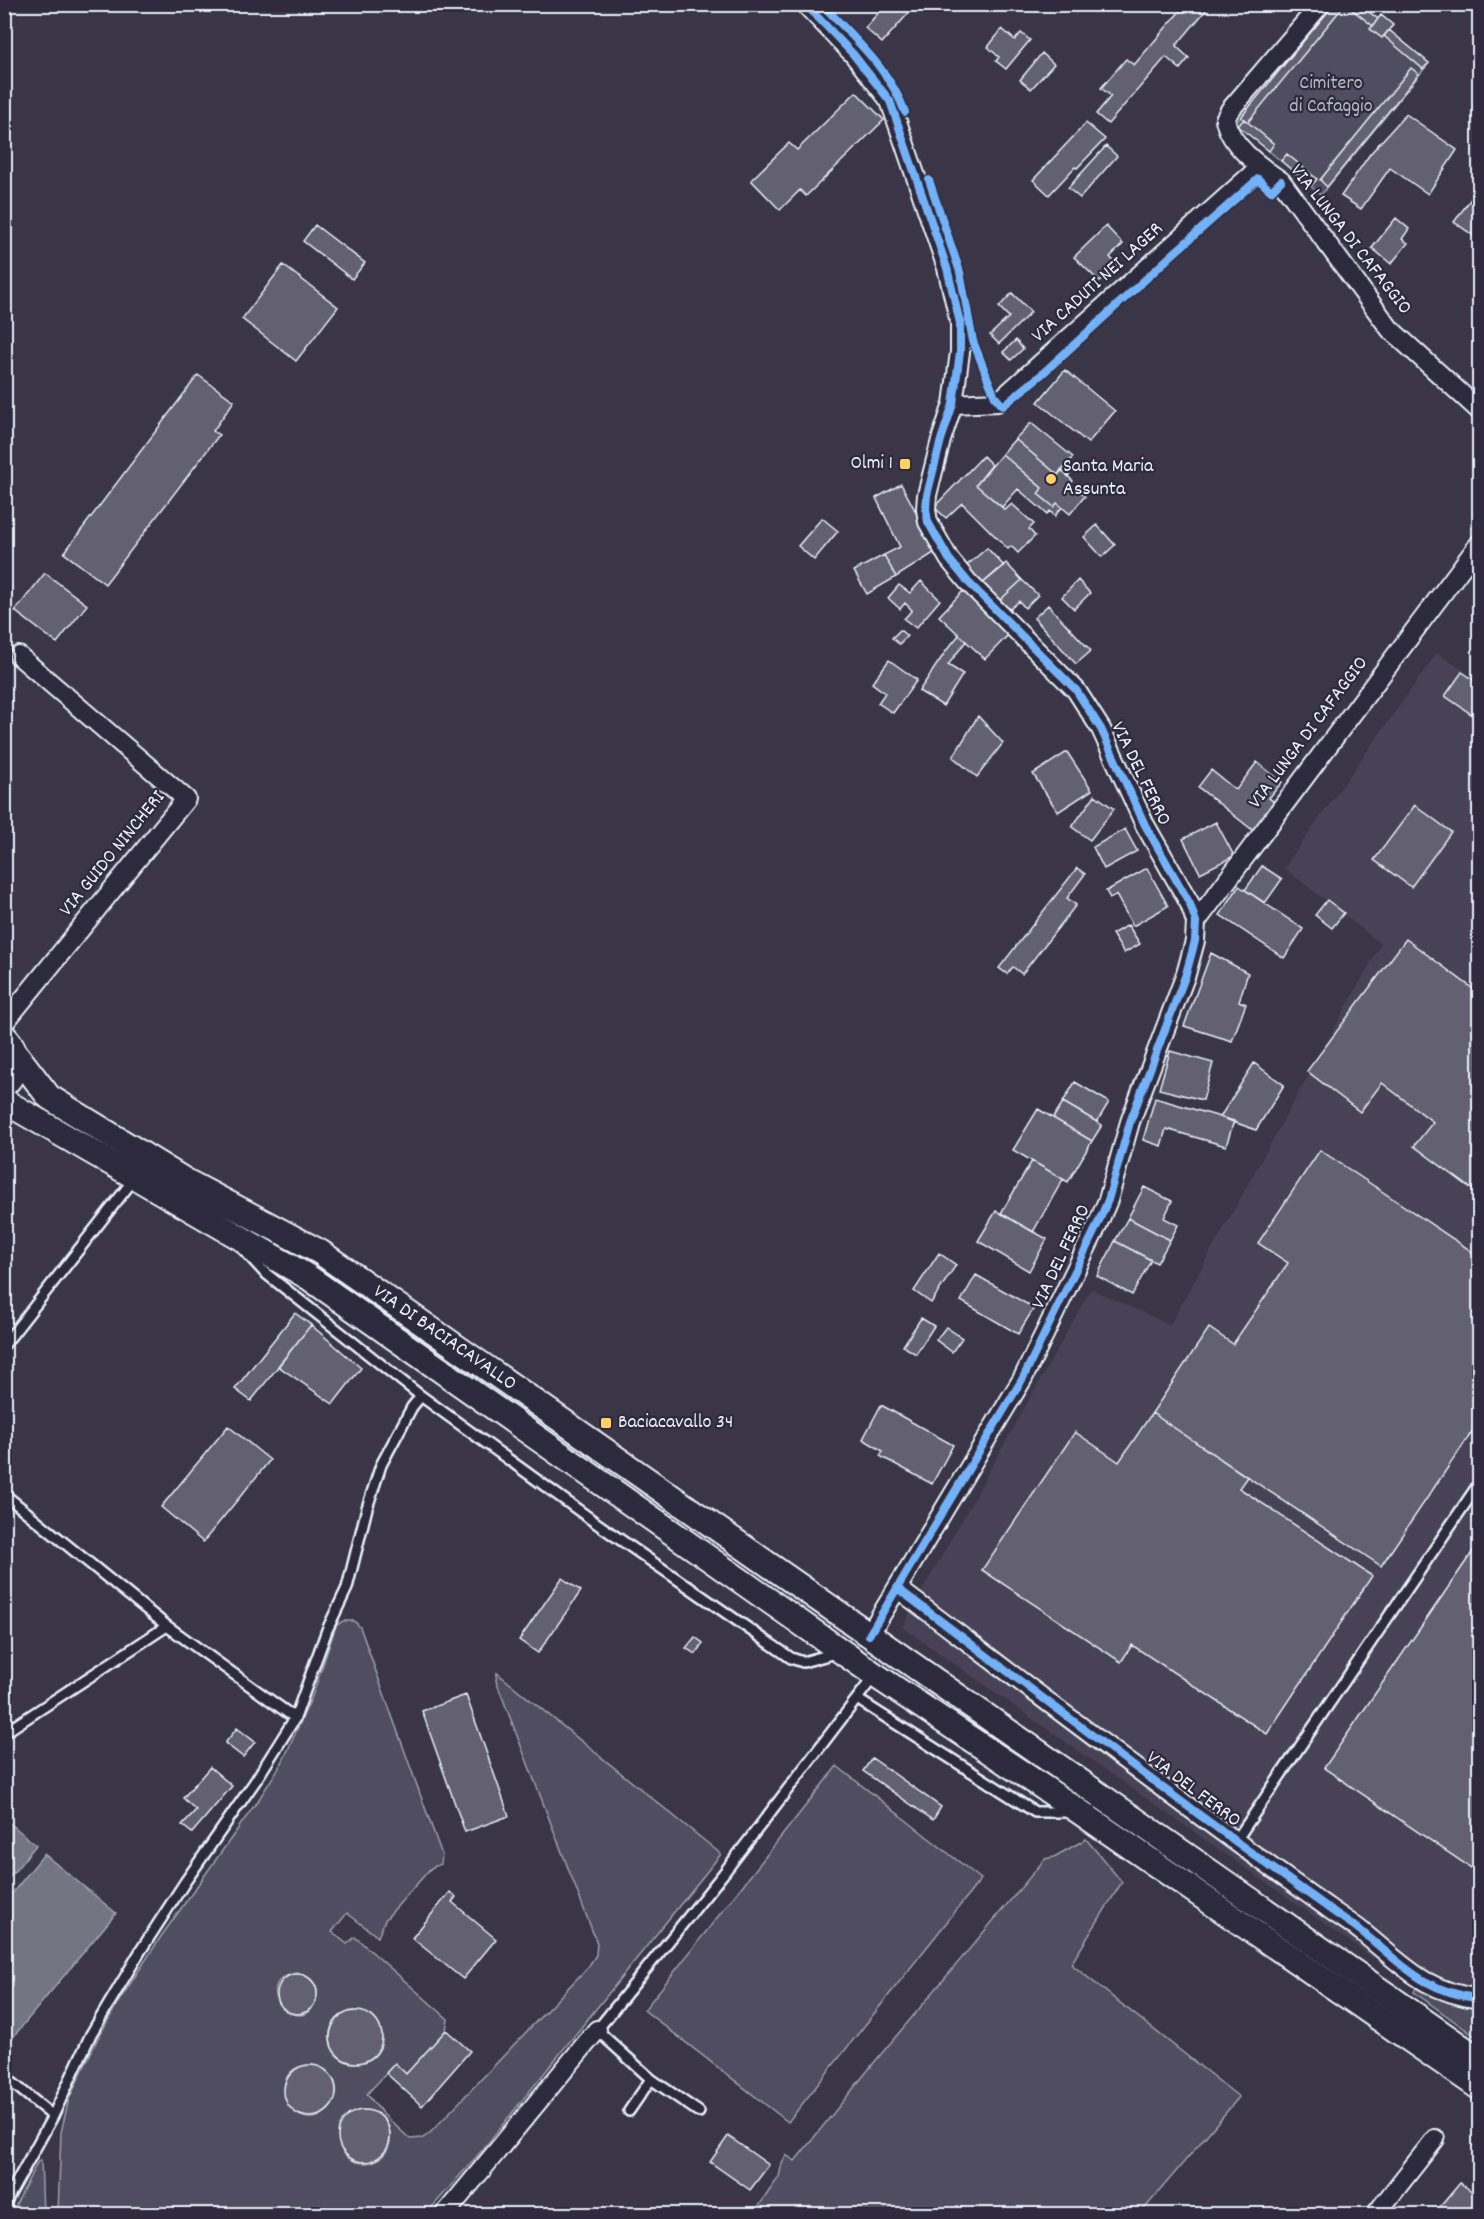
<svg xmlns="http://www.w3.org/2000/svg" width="1484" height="2219" font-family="Dekko,sans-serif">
<rect width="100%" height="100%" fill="#3a3648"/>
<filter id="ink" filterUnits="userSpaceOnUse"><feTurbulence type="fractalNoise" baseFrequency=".0167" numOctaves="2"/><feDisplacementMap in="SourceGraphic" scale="12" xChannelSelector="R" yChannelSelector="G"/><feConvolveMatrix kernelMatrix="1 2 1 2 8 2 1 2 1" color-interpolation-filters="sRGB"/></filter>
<g filter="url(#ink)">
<path fill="#464354" d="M1437 653 1480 681 1479 2007 1416 1988 902 1627 1091 1289 1170 1325 1381 944 1284 868Z"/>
<path fill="#504e5f" stroke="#9ca0ac" stroke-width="1.5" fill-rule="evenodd" d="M1334 5H1359L1378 19 1381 15 1393 25 1389 30 1429 63 1321 195 1236 123Z
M343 1621H354L360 1627 442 1855 441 1864 431 1868 385 1920 378 1937 347 1913 332 1932 347 1944 355 1937 448 2019 446 2030 406 2074 395 2064 367 2094 382 2113 410 2139 423 2138 430 2133 588 1967 596 1955 597 1943 496 1681 497 1673 721 1854 479 2154 426 2214H58L61 2132 69 2099 97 2040 119 2001 160 1938 259 1799 283 1761 313 1694 336 1626ZM296 1973C309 1974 321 1985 316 1999 304 2043 245 1983 296 1973ZM351 2011C385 2009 394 2055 362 2062 327 2070 316 2020 351 2011ZM312 2065C333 2068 346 2093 328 2110 293 2143 259 2065 312 2065ZM366 2110C399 2115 398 2161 366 2163 331 2164 328 2112 366 2110Z
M837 1766 981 1879 788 2122 644 2010Z
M1086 1839 1122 1882 1071 1964 1239 2097 1140 2214H763L756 2210 779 2177 782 2163 786 2155 795 2161 877 2059 1045 1859 1054 1857Z
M1416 1988 1479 2007V2039L1414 1992Z
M41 2160 43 2214H11L38 2161Z"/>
<path fill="#737482" stroke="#a2a6b1" stroke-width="1.5" d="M5 1819 36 1845 5 1883Z
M44 1854 116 1913 9 2042 4 2038 5 1902Z"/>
<path fill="#636171" stroke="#e8f1f8" stroke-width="1.5" d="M886 4 915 6 882 43 865 28Z
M1186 4H1211L1176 46 1189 58 1180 69 1166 57 1108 124 1096 114 1111 96 1101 88 1126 59 1134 65Z
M1334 4 1342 8 1248 122 1241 117Z
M1345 4H1359L1378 19 1373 26Z
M1381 15 1393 25 1382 38 1370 29Z
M1002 29 1015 40 1021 33 1030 40 1006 69 996 61 999 57 988 47Z
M1389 30 1429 63 1423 69 1384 36Z
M1042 53 1054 64 1031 89 1020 80Z
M1411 68 1419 74 1327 187 1320 180Z
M856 92 884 120 806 196 800 190 780 210 751 180 789 143 797 150Z
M1406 114 1457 150 1428 194 1390 168 1361 209 1341 196 1370 154Z
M1244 119 1274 144 1269 151 1238 126Z
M1086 123 1105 139 1077 168 1075 167 1049 195 1033 180Z
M1106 146 1117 156 1080 198 1068 188Z
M1287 154 1317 179 1311 186 1281 161Z
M1480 186V240L1454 222Z
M1396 218 1409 229 1402 239 1408 243 1391 264 1372 248Z
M315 225 365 263 352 279 303 241Z
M1106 226 1123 244 1110 257 1117 265 1100 282 1074 257Z
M283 265 338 307 296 361 242 319Z
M1012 293 1031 312 999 344 990 335 1009 317 999 307Z
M1016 340 1023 349 1011 360 1003 352Z
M1065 370 1115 411 1088 443 1038 402Z
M198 375 234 401 213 431 219 435 105 584 64 553Z
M1031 423 1073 457 1058 475 1015 439Z
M1015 439 1058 475 1061 470 1073 481 1070 484 1085 496 1070 514 1057 503 1054 507 1038 494 1042 488 1002 454Z
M1002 454 1042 488 1038 494 1054 507 1057 503 1062 507 1055 516 1050 511 1047 514 1018 489 1002 507 976 485Z
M983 456 992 465 976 485 1005 510 1012 504 1034 524 1029 529 1035 536 1018 553 1011 546 1008 549 962 503 946 518 934 507Z
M1067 464 1073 470 1068 476 1061 470Z
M901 484 937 551 896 577 884 555 900 547 876 498Z
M822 518 838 531 814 560 798 546Z
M1097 525 1115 545 1102 557 1084 537Z
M987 548 1004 566 982 584 965 567Z
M884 555 896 577 867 594 854 571Z
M1006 563 1022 580 1000 600 982 584Z
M45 573 87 605 57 643 15 611Z
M1022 580 1038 595 1025 608 1019 601 1009 610 1000 600Z
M1078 580 1090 593 1074 609 1062 597Z
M921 581 940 600 916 628 904 619 912 610 905 603 900 609 888 598 899 585 910 593Z
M964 590 1010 633 985 659 939 616Z
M1048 605 1091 651 1076 664 1034 618Z
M900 630 907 636 899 644 892 638Z
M959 635 966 641 948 665 963 674 943 706 919 691 946 651Z
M889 660 917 680 893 713 878 703 885 693 872 683Z
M1462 672 1480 684V720L1445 696Z
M978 716 1003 743 977 777 953 757Z
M1067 752 1092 790 1058 812 1033 774Z
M1257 762 1282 782 1269 798 1277 804 1255 832 1198 787 1211 770 1236 790Z
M1095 795 1114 809 1090 840 1072 827Z
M1415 805 1451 832 1411 887 1374 860Z
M1216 822 1234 856 1200 873 1183 839Z
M1125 829 1137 851 1104 869 1093 847Z
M1262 866 1282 879 1265 903 1245 890Z
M1077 868 1085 874 1067 898 1076 905 1022 974 1013 967 1007 974 999 968Z
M1147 868 1168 906 1133 926 1116 895 1110 898 1106 891Z
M1239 886 1303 929 1284 958 1220 915Z
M1327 900 1344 913 1332 928 1315 915Z
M1128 925 1140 944 1124 953 1112 934Z
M1406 939 1480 994V1195L1414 1146 1433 1122 1382 1083 1360 1112 1307 1071Z
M1211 953 1248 973 1239 1001 1246 1004 1232 1041 1184 1026Z
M1170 1051 1213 1063 1203 1100 1159 1089Z
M1254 1063 1284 1085 1256 1130 1220 1117Z
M1075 1082 1109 1102 1097 1122 1063 1102Z
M1155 1098 1234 1121 1226 1146 1166 1129 1161 1146 1143 1140Z
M1063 1102 1102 1125 1092 1141 1053 1118Z
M1038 1109 1092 1141 1068 1182 1013 1150Z
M1320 1150 1480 1257V1420L1381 1566 1152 1413 1209 1328 1233 1344 1288 1263 1258 1243Z
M1032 1161 1063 1179 1033 1232 1001 1213Z
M1144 1187 1172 1201 1164 1218 1178 1225 1170 1240 1128 1218Z
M996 1211 1047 1239 1029 1271 978 1241Z
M1128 1218 1170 1240 1157 1263 1115 1241Z
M1115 1241 1151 1260 1132 1295 1097 1276Z
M939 1253 956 1265 931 1303 914 1291Z
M976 1275 1034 1308 1018 1334 961 1301Z
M295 1313 311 1325 251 1401 235 1389Z
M921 1318 934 1326 916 1354 903 1346Z
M311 1325 361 1368 333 1404 278 1366Z
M946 1327 962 1338 952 1352 936 1340Z
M881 1405 953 1445 932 1484 880 1456 883 1451 863 1439Z
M1152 1413 1247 1477 1239 1488 1372 1576 1267 1734 1132 1645 1121 1662 982 1570 1075 1432 1119 1462Z
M228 1426 270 1460 203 1542 161 1507Z
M1480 1541V1874L1324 1768Z
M562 1578 581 1591 538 1653 519 1640Z
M695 1637 703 1643 695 1654 686 1648Z
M466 1695 509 1816 465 1832 422 1711Z
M237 1728 255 1742 243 1757 225 1743Z
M872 1758 941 1807 933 1820 863 1771Z
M210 1767 232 1786 192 1833 182 1825 196 1810 183 1798Z
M450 1892 456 1897 452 1902 496 1939 463 1979 412 1938Z
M277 1994a20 20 0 1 1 40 0a20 20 0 1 1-40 0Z
M330 2037a26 26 0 1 1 52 0a26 26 0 1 1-52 0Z
M446 2030 470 2051 422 2106 386 2073 395 2063 406 2074Z
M284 2091a26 26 0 1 1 52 0a26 26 0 1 1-52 0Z
M338 2136a26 26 0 1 1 52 0a26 26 0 1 1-52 0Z
M728 2136 769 2165 750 2190 710 2162Z
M1460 2183 1480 2197V2214H1434Z"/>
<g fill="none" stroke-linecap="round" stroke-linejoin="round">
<defs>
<path id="lane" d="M242 1248 264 1272 421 1396 592 1520 791 1658 803 1662 839 1652
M4 1345 134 1179
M4 1494 167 1626 295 1718
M857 1699 1035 1812H1068
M4 1733 167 1626
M1235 1842 1480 1482
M4 2076 53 2116
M651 2079 699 2112
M629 2111 651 2079 597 2030 723 1874 875 1675
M4 2205 53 2116 91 2034 141 1950 185 1882 256 1780 295 1718 327 1630 347 1588 367 1508 381 1465 412 1407 421 1396"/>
<path id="street" d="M805 4 853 54 890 101 947 268 960 323V352L953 404 941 440 927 495 926 509 928 522 949 559 968 582 1076 690 1101 729 1145 825 1190 904 1196 922 1195 941 1186 974 1130 1122 1108 1200 1096 1228 1023 1378 869 1635
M1321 4 1230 110 1225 119C1230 146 1259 166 1281 181L1390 329 1480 411
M953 404 998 402 1260 167
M1196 922 1480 543
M4 1023 186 799 19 656
M897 1588C1039 1695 1181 1804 1327 1907 1340 1917 1355 1925 1367 1936 1407 1969 1425 1991 1480 1999
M445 2214 597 2030
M1376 2214 1435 2139"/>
<g id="secondary">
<path d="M4 1036C19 1051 20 1070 4 1085"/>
<path id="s1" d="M16 1054 49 1097 184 1180 320 1252 1480 2060"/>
<path d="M4 1101 308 1277 875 1675 1080 1812 1480 2088"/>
</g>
</defs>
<use href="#lane" stroke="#e8f1f8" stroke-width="14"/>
<use href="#street" stroke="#e8f1f8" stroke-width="22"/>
<use href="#secondary" stroke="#e8f1f8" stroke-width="28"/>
<use href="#lane" stroke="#2f2a3d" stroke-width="9"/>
<use href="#street" stroke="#2f2a3d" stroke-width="18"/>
<use href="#secondary" stroke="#2f2a3d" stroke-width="24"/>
<defs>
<path id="cycleway" d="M805 4 853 54 890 101 947 268 960 323V352L953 404 941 440 927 495 926 509 928 522 949 559 968 582 1076 690 1101 729 1145 825 1190 904 1196 922 1195 941 1186 974 1130 1122 1108 1200 1096 1228 1023 1378 869 1635
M822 4C853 38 889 68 905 112
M929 180 960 272 973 341 995 397 1003 406 1041 375 1173 254 1258 179 1271 191 1281 181
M897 1588C1039 1695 1181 1804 1327 1907 1340 1917 1355 1925 1367 1936 1407 1969 1425 1991 1480 1999"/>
</defs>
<use href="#cycleway" stroke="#2f2a3d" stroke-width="11"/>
<use href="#cycleway" stroke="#73b2f8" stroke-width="8"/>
</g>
</g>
<g fill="#ffd166" stroke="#2f2a3d" stroke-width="2">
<rect x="899" y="458" width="12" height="12" rx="3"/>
<circle cx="1051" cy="479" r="6"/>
<rect x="600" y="1417" width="12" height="12" rx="3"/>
</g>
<g text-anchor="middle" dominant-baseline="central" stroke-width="4.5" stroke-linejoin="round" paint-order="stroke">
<g font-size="20" fill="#b3b8c2" stroke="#2f2a3d">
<text x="1331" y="84">Cimitero<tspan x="1331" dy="23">di Cafaggio</tspan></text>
</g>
<g font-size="20" fill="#e8f1f8" stroke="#2f2a3d">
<text transform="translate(1350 240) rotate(52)">VIA LUNGA DI CAFAGGIO</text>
<text transform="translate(1098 283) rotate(-42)">VIA CADUTI NEI LAGER</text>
<text transform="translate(1309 733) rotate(-53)">VIA LUNGA DI CAFAGGIO</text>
<text transform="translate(1140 774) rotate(64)">VIA DEL FERRO</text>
<text transform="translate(113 854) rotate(-51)">VIA GUIDO NINCHERI</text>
<text transform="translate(1062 1257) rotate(-65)">VIA DEL FERRO</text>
<text stroke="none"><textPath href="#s1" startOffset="518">VIA DI BACIACAVALLO</textPath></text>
<text transform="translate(1193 1790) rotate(37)">VIA DEL FERRO</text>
</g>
<g font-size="20" fill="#e8f1f8" stroke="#2f2a3d" text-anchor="start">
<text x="893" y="464" text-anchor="end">Olmi 1</text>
<text x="1063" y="467">Santa Maria<tspan x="1063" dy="23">Assunta</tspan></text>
<text x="618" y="1423">Baciacavallo 34</text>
</g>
</g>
<rect width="1484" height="2219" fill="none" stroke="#2f2a3d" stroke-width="24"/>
<rect x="12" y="12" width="1460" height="2195" fill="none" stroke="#e8f1f8" stroke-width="2" filter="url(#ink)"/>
</svg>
